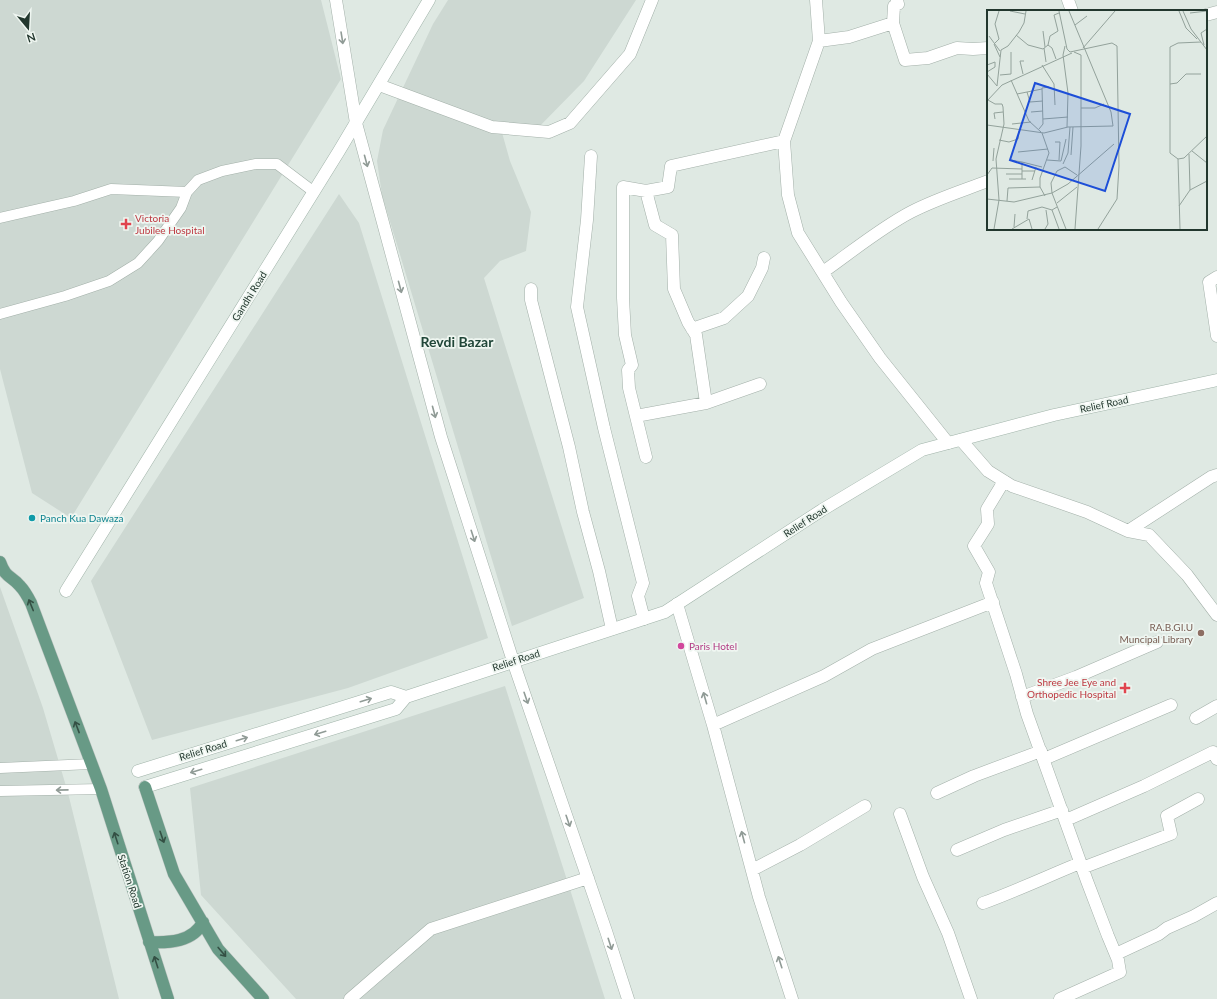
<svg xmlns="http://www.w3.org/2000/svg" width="1217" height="999" font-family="Lato,sans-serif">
<rect width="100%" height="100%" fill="#dfe9e3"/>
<path fill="#cdd8d2" d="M0 0H321L341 79 71 518 32 493 0 369Z
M448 0H636L584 81 533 133 499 122 510 161 531 212 526 251 500 261 484 278 584 598 512 626 382 195 377 161 383 130 433 24Z
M339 194 359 223 488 638 348 688 152 740 91 581Z
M0 587 43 708 68 793 119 999H0Z
M505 686 605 999H296L201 895 190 788Z"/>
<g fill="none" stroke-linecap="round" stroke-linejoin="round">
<defs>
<path id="lane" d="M0 218 74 201 111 189 187 192
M0 314 65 296 109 281 138 263 158 241 181 208 187 192 198 180 222 171 256 164H277L314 192
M0 768 91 764
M0 791 101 789"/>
<path id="street" d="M336 0 356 123 441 437 513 661 606 931 628 999
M816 0 819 41 784 141 788 195 798 233 841 302 880 358 948 443
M1068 0 1072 11
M1206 15 1217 12
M893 23 894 6 898 4 897 0
M819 41 849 37 893 23 905 60 928 58 957 48 973 49 988 48
M379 85 492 127 549 132 570 123 630 54 652 0
M591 156 587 220 577 307 604 428 643 583 638 596 644 619
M646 191 655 225 672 235 674 289 688 322 696 335 706 403 760 384
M823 272C850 253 882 227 911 212 936 199 962 191 988 181
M1217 277 1209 282 1217 336
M531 289V300L569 447 583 512 599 571 612 629
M692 329 724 318 748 296 762 268 764 258
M636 416 706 403
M961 440 988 471 1012 486 1087 512 1128 531 1149 535 1187 575 1217 615
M646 457 629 388 628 370 632 365 625 335 623 298V187L646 191 668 187 671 166 784 141
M1004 481 987 509 988 524 974 546 989 572 986 583 1016 674 1027 714 1087 881 1108 936 1118 960 1120 972 1060 999
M1128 531 1211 477 1217 475
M677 604 713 725 759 897 792 999
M1022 697 1076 677 1157 642
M1196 718 1217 706
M713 725 824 676 872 649 993 602
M1044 759 1171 705
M937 793 974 776 1041 751
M900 814 923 877 948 933 971 999
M1066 820 1144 786 1213 752 1217 759
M957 850 1004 830 1062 810
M1082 868 1171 834 1167 816 1198 799
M752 870 800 845 865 806
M983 903C1016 891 1048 876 1080 863
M1116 954 1159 934 1167 928 1194 916 1217 903
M350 999 431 929 588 878"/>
<path id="secondary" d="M66 591 339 151 429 0
M138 771 391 692 406 697
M145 787 396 709 406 697 665 612 822 510 922 450 1054 415 1217 380"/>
<path id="primary" d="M0 562C6 579 11 575 20 586 25 591 28 597 31 603L101 789 168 999
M145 787 174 874 218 949 263 999
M149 942C169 943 193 942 203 922"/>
</defs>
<use href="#lane" stroke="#a3b0a9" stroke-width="11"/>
<use href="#street" stroke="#a3b0a9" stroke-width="13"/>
<use href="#secondary" stroke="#a0b3a9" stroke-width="13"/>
<use href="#primary" stroke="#bdc3c0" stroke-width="13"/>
<use href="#lane" stroke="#fff" stroke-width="10"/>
<use href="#street" stroke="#fff" stroke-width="12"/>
<use href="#secondary" stroke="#fff" stroke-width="12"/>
<use href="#primary" stroke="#689a86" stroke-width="12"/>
</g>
<defs><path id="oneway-shaft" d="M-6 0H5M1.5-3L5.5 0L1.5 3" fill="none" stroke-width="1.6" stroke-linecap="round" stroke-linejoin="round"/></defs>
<g stroke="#909b96">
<use href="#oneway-shaft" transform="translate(342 38) rotate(81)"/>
<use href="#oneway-shaft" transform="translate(366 161) rotate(75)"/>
<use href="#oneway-shaft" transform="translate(400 287) rotate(75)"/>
<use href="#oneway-shaft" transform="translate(434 412) rotate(75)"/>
<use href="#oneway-shaft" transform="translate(473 536) rotate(72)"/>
<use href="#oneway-shaft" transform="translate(526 698) rotate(71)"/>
<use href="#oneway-shaft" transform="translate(705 698) rotate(-106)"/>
<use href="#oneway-shaft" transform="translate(366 700) rotate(-17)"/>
<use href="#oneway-shaft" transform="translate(320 733) rotate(163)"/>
<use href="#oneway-shaft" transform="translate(242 739) rotate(-17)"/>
<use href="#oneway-shaft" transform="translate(196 771) rotate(163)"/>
<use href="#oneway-shaft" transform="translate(62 790) rotate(179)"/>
<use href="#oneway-shaft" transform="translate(568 821) rotate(71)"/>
<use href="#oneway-shaft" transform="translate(743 837) rotate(-105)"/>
<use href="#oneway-shaft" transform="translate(610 944) rotate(72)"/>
<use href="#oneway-shaft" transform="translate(780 962) rotate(-108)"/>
</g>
<g stroke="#345044">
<use href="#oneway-shaft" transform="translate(31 605) rotate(-112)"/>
<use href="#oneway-shaft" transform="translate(77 727) rotate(-111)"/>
<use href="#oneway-shaft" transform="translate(162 837) rotate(71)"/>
<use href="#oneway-shaft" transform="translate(116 838) rotate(-108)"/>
<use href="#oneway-shaft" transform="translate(222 952) rotate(50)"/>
<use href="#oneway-shaft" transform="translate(156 962) rotate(-108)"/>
</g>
<g fill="#e0444e" stroke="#eff6f1" stroke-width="1.5">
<path d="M124 218h4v4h4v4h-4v4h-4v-4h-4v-4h4z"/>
<path d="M1123 682h4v4h4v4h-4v4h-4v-4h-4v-4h4z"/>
</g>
<circle fill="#0f9aa8" stroke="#eff6f1" stroke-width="1.5" cx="32" cy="518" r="4"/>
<circle fill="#8d6e63" stroke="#eff6f1" stroke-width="1.5" cx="1201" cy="633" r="4"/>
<circle fill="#d1479c" stroke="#eff6f1" stroke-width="1.5" cx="681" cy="646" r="4"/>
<g text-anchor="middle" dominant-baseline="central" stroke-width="3.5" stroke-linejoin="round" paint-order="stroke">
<g font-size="10" fill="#be3a42" stroke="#eff6f1" text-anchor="start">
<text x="135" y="218">Victoria<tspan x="135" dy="12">Jubilee Hospital</tspan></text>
<text x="1116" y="682" text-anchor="end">Shree Jee Eye and<tspan x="1116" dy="12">Orthopedic Hospital</tspan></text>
</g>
<g font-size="10" fill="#22372e" stroke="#eff6f1">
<text transform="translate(249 296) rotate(-58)">Gandhi Road</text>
<text transform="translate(1104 404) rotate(-12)">Relief Road</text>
<text transform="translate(805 521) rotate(-33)">Relief Road</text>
<text transform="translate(516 660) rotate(-18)">Relief Road</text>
<text transform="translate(203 750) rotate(-17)">Relief Road</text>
<text transform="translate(130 881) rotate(72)">Station Road</text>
</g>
<g font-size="10" fill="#0d838f" stroke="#eff6f1" text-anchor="start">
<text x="40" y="518">Panch Kua Dawaza</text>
</g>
<g font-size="10" fill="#785e54" stroke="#eff6f1" text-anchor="end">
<text x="1193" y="627">RA.B.GI.U<tspan x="1193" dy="12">Muncipal Library</tspan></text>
</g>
<g font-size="10" fill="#b23c85" stroke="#eff6f1" text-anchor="start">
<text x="689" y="646">Paris Hotel</text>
</g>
<g font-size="14" font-weight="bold" fill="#204638" stroke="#eff6f1">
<text x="457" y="341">Revdi Bazar</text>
</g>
</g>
<g transform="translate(987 10)">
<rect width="220" height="220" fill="#dfe9e3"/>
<path fill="none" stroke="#93a29b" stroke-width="1" d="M12 1 8 14 12 29 7 34 13 47M23 1 38 4M72 1 80 39 83 42 125 33 130 36 132 156 130 189 111 219M192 1 199 18 210 29M196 1 204 19 220 40M203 3 220 1M88 15 100 6M56 21 58 37M29 25 41 35 56 39 61 35 63 26 71 21 67 5 72 3M2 26 13 41M61 35 65 38 69 49M217 35 214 23 220 19M78 36 76 45 81 83 80 117M57 38 59 52M96 38 128 1M87 42 94 45V136L88 219M0 55 8 52V57L0 62M55 55 67 74 68 95M0 64 10 76M36 64 33 51H37M13 65 24 64V42M24 70 42 111 54 122M183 74 190 73 199 64H214M10 76 14 40 21 36 32 22 37 13 39 1M40 82 43 92 56 91M30 84 55 79M1 90 8 94H15L16 97 17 114 9 149 12 190 7 219M0 91 15 75 85 43M94 98H108L117 94M44 102 56 101M8 109 7 103 16 102M56 109 81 107M25 114 44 112M0 115 57 123 81 117 126 116 124 102 82 1M52 119 56 114 55 78 62 77M55 123 62 143 53 168V177L58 186M12 130 22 132 31 129 32 121M68 132H73L72 150M205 141 220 153M31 142 61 139M84 145 86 117M191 149 183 143V37L191 33 214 32M23 150 35 152M60 150 74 151 79 129M6 151 7 138M76 154 81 143 83 117M35 161H48M19 164H35M0 165 5 158 35 159M22 169H39M35 169V152L55 157M0 170V185M45 170 49 157M203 180 220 171M65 183 64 173 70 161 78 157 90 165M0 189 27 192 65 183M20 191 21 178 53 177M70 193 90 177M192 196 203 180 202 144M70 197 65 200 72 219M40 209 41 201 55 197 65 200M27 217 28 204M25 219 42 209 45 219M58 219 61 214 59 200M79 219 65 183 81 174 127 134M193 219 191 149 197 148 220 126"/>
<path fill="#1d4ed8" fill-opacity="0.15" stroke="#1d4ed8" stroke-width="2" d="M48 73 143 104 118 181 23 150Z"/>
<rect width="220" height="220" fill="none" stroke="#22372e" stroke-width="2"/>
</g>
<g transform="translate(28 28) rotate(162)" stroke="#eff6f1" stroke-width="3" paint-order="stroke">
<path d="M0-3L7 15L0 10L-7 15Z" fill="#22372e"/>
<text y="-6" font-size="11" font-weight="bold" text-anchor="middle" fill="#22372e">N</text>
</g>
</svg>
